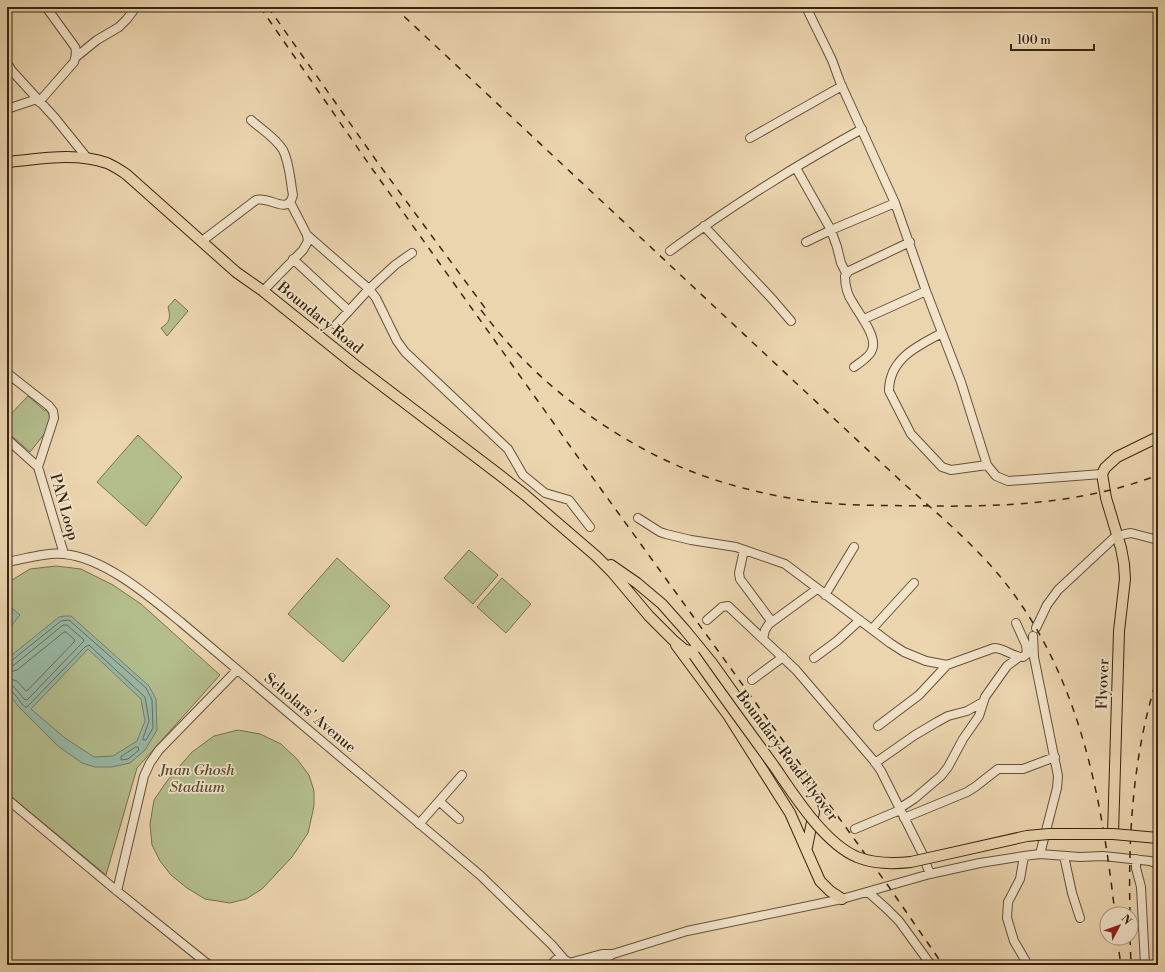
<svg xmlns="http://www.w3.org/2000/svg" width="1165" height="972" font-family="'Libre Bodoni',serif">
<rect width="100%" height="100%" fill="#ebd5af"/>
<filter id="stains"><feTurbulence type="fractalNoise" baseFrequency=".005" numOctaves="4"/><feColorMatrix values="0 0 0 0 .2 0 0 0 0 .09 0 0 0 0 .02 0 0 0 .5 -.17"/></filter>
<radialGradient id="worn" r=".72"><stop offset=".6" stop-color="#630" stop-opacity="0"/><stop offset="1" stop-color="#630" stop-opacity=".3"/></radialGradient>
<path fill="#b4be8d" stroke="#76724e" d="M175 299 188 311 167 336 161 328C170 322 171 318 168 307Z
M28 396 45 411 46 409 51 417 49 428 30 452 7 432V418Z
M138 435 182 477 146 526 97 482Z
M469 550 498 575 473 604 444 578Z
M337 558 390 606 343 662 288 614Z
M56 566 81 569 113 585 141 604 220 675 137 768 106 875 7 793V583L30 569Z
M502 578 531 604 506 633 477 607Z
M238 730 260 734 281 744 297 759 309 775 314 791V806L308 833 292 857 262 889 246 899 230 903 205 899 187 888 171 875 160 861 152 845 150 824 154 800 167 781 192 752 214 736Z"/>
<path fill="#99b9a7" stroke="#727e6b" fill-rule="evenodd" d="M7 604 20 615 7 631Z
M65 616H71L149 686 156 699 157 730 145 750 130 763 111 767H95L82 763 58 746 18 706 7 691V659L59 617ZM88 649 141 699 145 721 137 741 113 756 94 757 65 738 31 709Z"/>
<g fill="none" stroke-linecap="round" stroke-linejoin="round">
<path stroke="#686f5c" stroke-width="1" d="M7 662 11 661 61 621 69 620 146 688 152 700 153 728 146 740H143V738L149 721 145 697 89 645 85 647 27 707H25C19 702 15 691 7 689
M7 667 14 665 63 625H67L84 640 83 642 27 700 24 699 14 687 7 684
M7 673 17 670 64 632H66L75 640 74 642 27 691 25 690 17 681 7 678
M136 747H138L139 750 128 759 121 760V757Z"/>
<defs>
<path id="minor" d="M806 7 832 60 840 82 895 203 926 291 961 382 987 465 996 476 1008 481 1102 474
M76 57 97 40 119 27 127 19 136 7
M7 63 12 71 55 118 88 159
M39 102 74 62C76 56 77 52 75 47L46 7
M7 109 37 99
M750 138 842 86
M796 168 831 230 837 247 841 263 846 273
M704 226 773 300 791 321
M307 235 369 289 376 298 397 341 405 352 508 449 523 475 545 493 569 500 590 527
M202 241 256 200C271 196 288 216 293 195 290 180 290 164 283 150 276 138 261 129 251 120
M806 242 831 230 895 203
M670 251C731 206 795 166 862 129
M293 259 349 311
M263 291 303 250 308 241 307 235 290 202
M864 319 926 291
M336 325 369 289 395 265 412 253
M942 333C917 346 889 359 889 391L911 434 942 467 951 470 987 465
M854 367C859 363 870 357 872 350 878 337 859 314 853 303 848 296 845 285 845 276L849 271 910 242
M7 373 49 406 53 411 54 418 38 467
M7 439 38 467 64 554
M638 518 660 532 666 534 691 540 736 547 785 564 890 643 904 652 926 661 947 665 994 648C1005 648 1012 657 1023 657L1027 654 1026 645 1016 623
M744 550 739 573 740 579 772 622
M7 563 12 561C28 558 47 552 64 554 105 558 150 597 182 623L480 875 552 945 564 959
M825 595 854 547
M707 620 722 607 728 606 796 670 874 761 881 771 922 853 930 874
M1036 628 1047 605 1058 590 1116 536 1131 533 1158 540
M872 629 914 583
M1033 636 1034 657 1058 776 1057 788 1040 854
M763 639 765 630 769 624 817 589
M814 658 837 641 860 620
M752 680 783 657
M878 726 919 695 947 665
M875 763 915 735 937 722 948 716 967 711 983 702
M7 799 117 891 209 965
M439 801 459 819
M900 808 914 799 941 776 948 767 963 739 979 716 985 697 1007 666 1019 657
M904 818 967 792 975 787 998 769H1023L1055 757
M419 824 462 775
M855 829 900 810
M1024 856 1020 879 1008 902 1007 918 1014 941 1028 965
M1064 856 1072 893 1080 918
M1136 859V868L1141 887 1145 965
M117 891 144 776 150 763 159 750 237 670
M868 892 887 909 899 921 931 965
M569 963 602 954H612
M552 965C555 958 561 957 567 961
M588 965 602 961 613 954 687 931 842 899 930 874 980 863 1024 856 1040 854 1080 857 1103 856 1150 861 1158 864"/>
<path id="major" d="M7 162C40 159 75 152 107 163 114 166 120 170 126 174L236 272 263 291 355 365 501 476 525 495 596 556 612 572 649 616 673 640 685 650 691 651
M611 565 637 583 662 604 685 630 712 663 811 802 814 812 807 847
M676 645 728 715 790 813 820 881 830 891 842 899
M1113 834 1119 631 1125 579 1124 564 1121 548 1106 498 1102 474 1105 468 1117 457 1158 437"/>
</defs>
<use href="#minor" stroke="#655138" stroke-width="10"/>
<use href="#major" stroke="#382510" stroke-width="12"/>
<use href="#minor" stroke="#f2e4cb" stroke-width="8"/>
<use href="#major" stroke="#ebd5af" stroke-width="10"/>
<path stroke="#382510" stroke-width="1.5" stroke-dasharray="7 7" stroke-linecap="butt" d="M260 7 373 170 585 467 889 887 943 965
M268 7 378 163 488 312
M394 7 903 483C940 516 980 549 1010 589 1081 683 1102 800 1115 914
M481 310C494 327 507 343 522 358 565 403 630 447 688 470 720 483 755 492 789 498 835 507 883 505 930 506 1007 507 1086 503 1158 475
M1130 914C1128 835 1133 751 1158 676
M1117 938 1121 965
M1130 938 1131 965"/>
<defs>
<path id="major-bridge" d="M694 655C720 692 747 729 774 766 794 795 824 843 857 857 875 864 892 864 911 862L1027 836 1049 834H1113L1158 838"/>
</defs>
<use href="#major-bridge" stroke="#382510" stroke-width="12" stroke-linecap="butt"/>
<use href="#major-bridge" stroke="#ebd5af" stroke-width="10"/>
</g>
<g text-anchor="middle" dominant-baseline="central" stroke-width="3.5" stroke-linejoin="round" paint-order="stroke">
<g font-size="15" fill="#382510" stroke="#f2e4cb">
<text transform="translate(320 318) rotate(39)">Boundary Road</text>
<text transform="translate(64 507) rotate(74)">PAN Loop</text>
<text transform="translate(1103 684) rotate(-88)">Flyover</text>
<text transform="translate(310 713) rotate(40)">Scholars' Avenue</text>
<text transform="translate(787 756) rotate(53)">Boundary Road Flyover</text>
</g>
<g font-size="15" font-style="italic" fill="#574b2f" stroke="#f2e4cb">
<text x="197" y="770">Jnan Ghosh<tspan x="197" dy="17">Stadium</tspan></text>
</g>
</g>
<rect width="1165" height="972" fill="none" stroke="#ebd5af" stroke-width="24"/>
<rect x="8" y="8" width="1149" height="956" fill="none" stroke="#382510" stroke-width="2"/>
<rect x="12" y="12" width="1141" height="948" fill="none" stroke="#382510"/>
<g transform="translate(1119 926) rotate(49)"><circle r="19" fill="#f2e4cb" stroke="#a89880"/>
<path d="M0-3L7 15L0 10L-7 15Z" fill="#8f2418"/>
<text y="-6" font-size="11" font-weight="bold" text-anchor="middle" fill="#382510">N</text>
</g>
<path d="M1011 44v6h83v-6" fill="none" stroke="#382510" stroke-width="2"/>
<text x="1017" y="44" font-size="12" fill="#382510" stroke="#f2e4cb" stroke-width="3" paint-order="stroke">100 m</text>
<rect width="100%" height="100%" filter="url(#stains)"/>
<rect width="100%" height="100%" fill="url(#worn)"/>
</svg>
